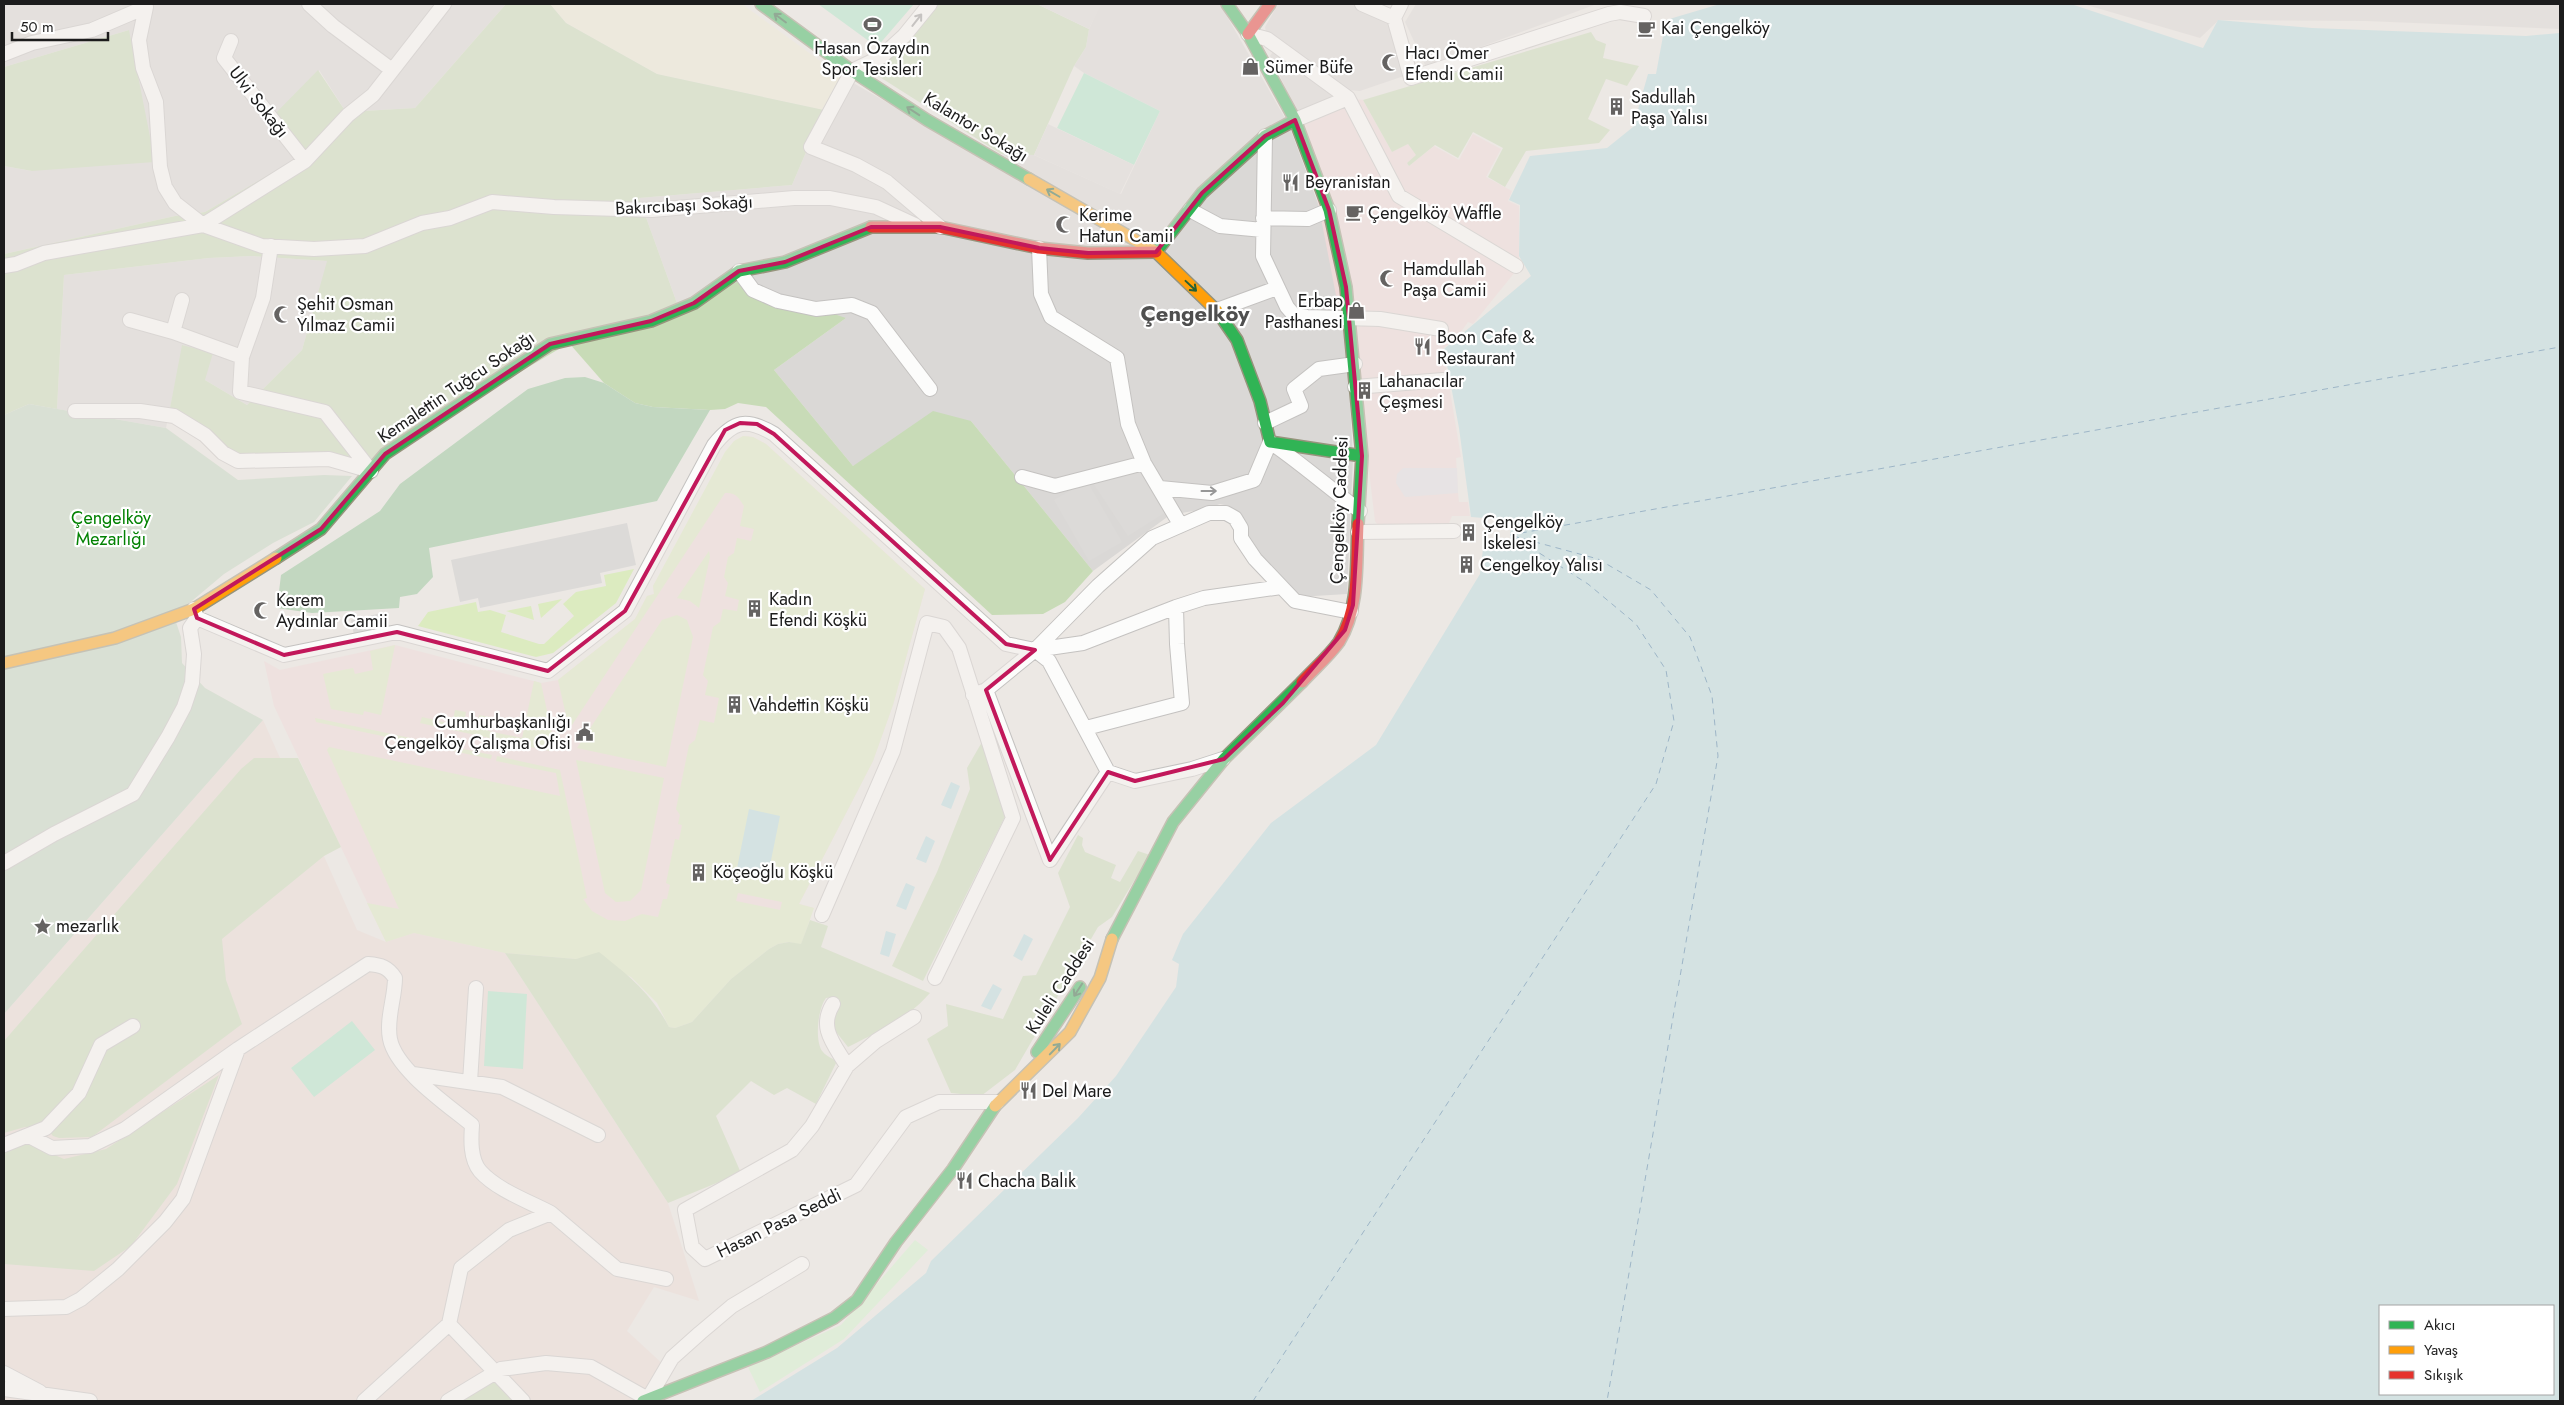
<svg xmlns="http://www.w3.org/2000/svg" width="2564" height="1405" font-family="Jost,sans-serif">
<rect width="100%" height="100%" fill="#ece8e4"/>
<path fill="#dad8d6" d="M4 4H506L415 108 346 112 319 70 297 158 205 212 175 216 4 254V166L32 171 129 30 4 67Z
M1100 4H1220L1285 118 1153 245 1001 154 1034 155 1121 194 1160 111 1084 73 1074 66 1086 47 1089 29Z
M1278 4H1359L1388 17 1404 76 1360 91 1348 90 1266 32 1265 27Z
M2083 4H2560V29L2365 21 2219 20 2200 38Z
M1274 50 1339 94 1299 116 1270 56Z
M841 76 1155 255 1251 146 1289 125 1323 217 1347 341 1353 458 1347 594 1298 597 1244 536 1240 516 1229 506 1220 504 1205 509 1170 515 1093 571 971 421 853 466 774 370 846 318 678 306 639 198 792 185 824 110Z
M252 256 328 261 302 350 247 405 205 380 183 345 166 428 57 409 64 275 209 258Z"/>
<path fill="#efdad9" d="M1351 99 1363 100 1392 152 1408 144 1417 155 1407 163 1409 166 1434 146 1459 160 1473 134 1501 149 1486 177 1512 191 1508 201 1519 206V267L1473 324 1468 322 1458 336 1443 349 1461 457 1456 458 1458 493 1459 502H1468L1470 516H1452L1449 523 1452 526H1378L1375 521 1367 454 1302 121Z
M743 436 753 437 766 444 925 589 893 705 873 761 799 904 814 908 546 955 505 953 414 933 386 942 274 706 264 661 280 670 395 645 541 683 558 680 635 619 647 596 654 594 653 586Z"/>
<path fill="#ebdbd6" d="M263 720 357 930 386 942 414 933 505 953 668 1203 699 1301 654 1287 627 1331 666 1367 643 1401H4V1014Z"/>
<path fill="#eeecd6" d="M550 4H742L841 76 824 110 657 74 566 23Z"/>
<path fill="#dcebc0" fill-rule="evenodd" d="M743 436 753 437 766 444 925 589 893 705 873 761 799 904 814 908 801 945 789 942 778 944 769 949 731 979 692 1022 675 1028 669 1027 657 1003 631 977 588 957 576 959 505 953 414 933 386 942 367 903 399 909 327 750 329 747 560 796 556 773 496 761 497 756 560 770 587 898 583 899 592 911 608 920 625 921 642 914 658 917 663 899H667L670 885 666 883 675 839 679 840 682 825 678 824 680 815 676 809 689 745 695 740 700 720 714 723 719 698 705 695 708 681 703 675 713 627 720 622 723 609 737 611 739 600 725 596 728 583 724 577 728 557 734 553 737 538 751 541 754 529 740 526 744 506C739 498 736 492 725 493L572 725 568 724 558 680 635 619 647 596 654 594 653 586 725 452 734 441ZM738 893 782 902 780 910 736 901Z
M709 551 710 557 699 608 690 601 677 598Z
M634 569 616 603 553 653 536 657 418 626 428 612 476 602 478 612 490 610 506 615 501 632 539 644H544L574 616 563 604 576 592 606 586 604 575Z
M562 599 560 601 541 618 538 604Z
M531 606 534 620 506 611Z
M677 615 687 620 693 637 666 767 577 748 662 620Z
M395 645 381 715 364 711 363 715 331 709 323 674 353 668 355 674 373 670 370 651Z
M534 681 541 683 555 748 550 751 420 723 422 717 452 724 455 710 466 712 464 723 477 726 479 715 490 717 488 731 522 738Z
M315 718 492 755 491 759 316 722Z
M576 760 664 778 641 890 630 901 616 902 605 893Z"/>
<path fill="#c8dbb7" d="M506 4H550L566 23 657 74 824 110 792 185 639 198 678 306 737 282 846 318 774 370 853 466 933 411 971 421 1093 571 1065 602 1043 614 992 615 766 407 738 403 725 409 710 410 653 407 635 403 604 383 569 343 363 465 237 457 169 413 182 345 213 353 205 380 247 405 302 350 327 261 252 256 209 258 64 275 57 409 29 404 4 415V254L175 216 205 212 297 158 266 123 318 70 346 112 415 108Z
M937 4H1037L1089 29 1086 47 1074 66 1034 155 1001 154 875 74Z
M129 30 155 162 32 171 4 166V67Z
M1591 32 1596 40 1606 44 1603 58 1639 66 1627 86 1606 79 1588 119 1610 130 1599 143 1526 151 1505 187 1488 177 1503 148 1473 132 1458 158 1435 145 1409 166 1407 163 1416 155 1408 144 1392 152 1363 100Z
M982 742 1006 815 923 981 892 966 937 872 970 789 967 768Z
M254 758H298L341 847 324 856 222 939 226 980 242 1024 92 1137 59 1138 53 1136 46 1128 25 1127 4 1133V1041L241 769Z
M1078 835 1083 838 1082 845 1085 852 1116 865 1111 878 1120 882 1138 851 1150 855 1112 917 1098 927 1015 1070 981 1096 951 1093 927 1039 948 1026 946 1004 1003 1019 1023 976 1036 975 1070 907 1058 873Z
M810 920 828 926 821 947 930 993C904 1022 881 1030 848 1047L829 1023 839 1002 834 997 826 998C818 1008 814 1042 823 1052 826 1056 833 1059 837 1061L816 1104 787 1088 774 1095 751 1081 716 1116 741 1173 668 1203 505 953 576 959 599 952C628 975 651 993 669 1027L675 1028 692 1022 731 979 769 949 778 944 789 942 801 944Z
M219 1075 177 1184 131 1246 94 1271 4 1264V1151L25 1142 64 1159 106 1149Z
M495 1381 516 1401H461Z"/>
<path fill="#c2d7c0" d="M585 377 604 383 635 403 653 407 710 410 657 501 429 548 433 577 417 594 400 597 399 608 312 613 277 608 281 575 380 511 400 484 528 389 565 378Z
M29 404 166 428 238 480 324 475 352 476 314 522 273 543 224 574 174 616 181 637 182 663 205 688 263 720 4 1014V415Z"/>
<path fill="#d0f4cc" d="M915 1240 928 1250 844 1339 760 1392 748 1367 841 1325Z"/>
<path fill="#ace6c8" d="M818 4H914L877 47Z
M1084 73 1160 111 1134 165 1057 128Z
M488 991 527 994 523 1069 484 1066Z
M352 1021 375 1050 314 1097 291 1068Z"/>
<path fill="#dcdad8" d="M1037 4H1101L1089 29Z
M1416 4H1597L1426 67 1405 22Z
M1048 124 1134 165 1120 194 1034 155Z
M1142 468 1169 510 1128 536 1091 480Z
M1087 481 1122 542 1089 561 1054 500Z
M627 523 636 565 600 573 602 583 480 608 478 598 460 602 451 560Z
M386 612 391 633 355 640 351 620Z"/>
<path fill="#dfdee4" d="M1403 468H1457L1458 493 1405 497 1396 483 1397 474Z"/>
<path fill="#b5dce1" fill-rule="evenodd" d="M1720 4H2071L2203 48 2218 20 2312 28 2526 36 2560 33V1401H751L837 1348 926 1273 931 1261 1078 1118 1116 1076 1176 987 1179 964 1172 960 1183 934 1271 823 1376 745 1480 574 1483 549 1510 551 1511 520 1471 517 1459 428 1444 349 1531 276 1519 256 1520 205 1509 200 1530 156 1607 148 1633 127 1648 74H1656L1666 20ZM2380 1306H2553V1394H2380Z
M951 782 960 786 951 809 941 805Z
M749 809 780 816 767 880 736 873Z
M926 836 935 841 926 863 916 859Z
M906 883 915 887 906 910 896 906Z
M886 931 896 934 889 957 880 954Z
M1024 934 1033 939 1022 961 1013 956Z
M993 984 1002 989 991 1010 981 1006Z"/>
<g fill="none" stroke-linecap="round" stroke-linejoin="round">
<path stroke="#3d78a3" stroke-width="1" stroke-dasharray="6 5" stroke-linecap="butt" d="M1510 535 2560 347
M1513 536 1598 559 1651 590 1690 637 1712 696 1718 756 1607 1401
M1253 1401 1656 784 1674 721 1666 670 1636 624 1588 584 1511 535"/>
<defs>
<path id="street" d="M309 4 333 26 392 70
M930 4 904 36 881 57 852 71 811 147 856 165 887 182 940 227
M1362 4 1394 18
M1401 4 1394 18 1411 78 1609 14 1620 12 1644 16
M1248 34 1267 39 1348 98 1399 196 1516 266
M231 41 224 58 305 161
M4 54 32 43 92 30 146 7 139 40 143 68 156 102 160 167 165 187 175 203 203 225 262 246 314 249 365 246 422 223 450 218 492 202 554 207 652 210 794 198H830L876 207 915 225
M1295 120 1348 98
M1265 136 1263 256 1287 307 1294 315 1307 317 1380 319 1441 329
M1190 210 1220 226 1263 230
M1263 218 1308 219 1329 210
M1039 248 1041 294 1051 317 1117 358 1128 424 1144 463 1180 524
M4 266 16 264 44 253 203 225 305 161 348 115 373 95 444 4
M739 271 753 290 778 301 816 309 852 305 872 313 930 389
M1217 310 1277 288
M130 320 173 332 242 357 263 298 271 246
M173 332 182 300
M242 357 240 392 325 412 371 471
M1355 387 1443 380
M75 411H140L174 416 205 435 223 453 238 461 329 459 371 471
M1265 423 1301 406 1294 389 1319 369 1355 364
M1022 477 1055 486 1144 463
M1160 488 1212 493 1254 480 1270 442C1301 463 1329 488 1360 511
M1358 532 1454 531
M1176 607 1083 643 1035 650 1049 661 1108 772 1135 781 1192 769 1223 759
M194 609 197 618 284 655 397 632 548 671 625 611 714 445C734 420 747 418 774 434L1006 644 1035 650
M986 690 1050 860 1108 772
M973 695 986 690 1035 650 1098 586 1152 538 1209 513H1226L1235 518 1241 528V538L1255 559 1295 601 1351 612
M1086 728 1182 703 1177 644 1176 607 1204 598 1281 587
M4 863 54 834 133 794 168 737 184 707 192 683 194 654 190 628 197 618
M822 915 893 751 927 623 944 627 959 648 1013 818 935 978
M833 1004C818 1028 834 1044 847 1066
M914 1017 876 1041 847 1066 812 1126 792 1150 685 1210 692 1247 705 1259 856 1185 906 1117 939 1102H997
M413 1074 502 1087 598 1135
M470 1082 476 988
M29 1136 52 1148 90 1146 125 1129 238 1049
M4 1145 46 1128 79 1093 101 1045 133 1026
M4 1309 66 1307 81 1299 118 1269 165 1222 183 1199 238 1049 368 964C381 965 388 967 395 978 395 998 386 1019 390 1039 396 1070 448 1105 472 1125 471 1139 470 1159 480 1171 497 1190 528 1201 551 1213
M4 1373 40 1392
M4 1389 90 1401
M364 1401 449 1324
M448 1401 501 1369 546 1363 591 1367 648 1399 672 1358 700 1333 732 1306 802 1264
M523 1401 449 1324 461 1268 509 1230 551 1213 617 1269 666 1279"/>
<path id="fast" d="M761 4 852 71 927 120 1029 179
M1227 4 1248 34 1295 120 1329 210 1346 287 1362 456 1358 524
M1156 252 1202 193 1265 136 1295 120
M1217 311 1237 340 1260 401 1270 442 1362 456
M276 558 321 529 385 454 550 344 651 321 694 303 739 271 785 262 871 227
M1112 939 1173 822 1224 759 1302 682
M1037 1052 1080 987
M643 1401 767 1352 834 1318 857 1300 896 1242 953 1169 995 1106"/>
<path id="slow" d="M1029 179 1156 252 1217 311
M4 663 115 638 194 609 276 558
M995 1106 1070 1032 1100 978 1112 939"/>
<path id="jam" d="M1248 34 1270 4
M871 227H940L1039 248 1088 253 1156 252
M1302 682C1314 669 1329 656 1339 642 1360 608 1356 562 1358 524"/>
</defs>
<use href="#street" stroke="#c4c2c0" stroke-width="16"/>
<use href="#fast" stroke="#96947c" stroke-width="14"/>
<use href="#slow" stroke="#96947c" stroke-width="14"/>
<use href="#jam" stroke="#96947c" stroke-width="14"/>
<use href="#street" stroke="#fcfcfb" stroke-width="14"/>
<use href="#fast" stroke="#30b455" stroke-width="11"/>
<use href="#slow" stroke="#ff9f0a" stroke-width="11"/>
<use href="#jam" stroke="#e5322d" stroke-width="11"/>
</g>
<defs><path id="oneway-shaft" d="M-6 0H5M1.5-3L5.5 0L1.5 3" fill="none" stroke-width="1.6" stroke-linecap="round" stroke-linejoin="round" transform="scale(1.25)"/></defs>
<g stroke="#256036">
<use href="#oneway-shaft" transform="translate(780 18) rotate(-143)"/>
<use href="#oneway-shaft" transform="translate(913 111) rotate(-147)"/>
<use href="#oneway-shaft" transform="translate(1053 193) rotate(-150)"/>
<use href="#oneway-shaft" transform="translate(1191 286) rotate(43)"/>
<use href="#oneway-shaft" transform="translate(1078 990) rotate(123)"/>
<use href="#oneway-shaft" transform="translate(1055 1049) rotate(-46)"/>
</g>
<g stroke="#979797">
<use href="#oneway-shaft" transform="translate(917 20) rotate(-52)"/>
<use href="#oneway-shaft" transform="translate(1209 491)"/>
</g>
<path d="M0 0H2564V1405H0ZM1295 120 1329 210 1346 287 1362 456 1353 605 1345 630 1283 703 1224 759 1135 781 1108 772 1050 860 986 690 1035 650 1006 644 774 434 757 424 740 423 725 430 625 611 548 671 397 632 284 655 197 618 194 609 321 529 385 454 550 344 651 321 694 303 739 271 785 262 871 227H940L1039 248 1088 253 1156 252 1202 193 1265 136Z" fill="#ece8e4" fill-opacity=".55" fill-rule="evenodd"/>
<path fill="none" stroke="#c2185b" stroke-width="4" stroke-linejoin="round" d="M1295 120 1329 210 1346 287 1362 456 1353 605 1345 630 1283 703 1224 759 1135 781 1108 772 1050 860 986 690 1035 650 1006 644 774 434 757 424 740 423 725 430 625 611 548 671 397 632 284 655 197 618 194 609 321 529 385 454 550 344 651 321 694 303 739 271 785 262 871 227H940L1039 248 1088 253 1156 252 1202 193 1265 136Z"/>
<defs>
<symbol id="stadium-bare" viewBox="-9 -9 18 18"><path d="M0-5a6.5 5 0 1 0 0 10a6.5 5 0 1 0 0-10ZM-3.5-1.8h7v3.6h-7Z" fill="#656362" stroke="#fff" stroke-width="2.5" paint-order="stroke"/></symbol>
<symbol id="cafe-bare" viewBox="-9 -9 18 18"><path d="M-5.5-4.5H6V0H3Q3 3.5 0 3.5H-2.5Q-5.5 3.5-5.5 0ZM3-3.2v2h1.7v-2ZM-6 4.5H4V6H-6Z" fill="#656362" stroke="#fff" stroke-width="2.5" paint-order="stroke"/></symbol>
<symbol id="mosque-bare" viewBox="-9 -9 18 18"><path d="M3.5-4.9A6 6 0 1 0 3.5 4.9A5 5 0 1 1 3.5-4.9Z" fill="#656362" stroke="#fff" stroke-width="2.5" paint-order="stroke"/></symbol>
<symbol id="shop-bare" viewBox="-9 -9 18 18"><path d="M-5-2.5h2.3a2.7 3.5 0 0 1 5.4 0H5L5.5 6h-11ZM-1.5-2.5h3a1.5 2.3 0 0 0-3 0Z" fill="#656362" stroke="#fff" stroke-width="2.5" paint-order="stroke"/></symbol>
<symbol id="building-bare" viewBox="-9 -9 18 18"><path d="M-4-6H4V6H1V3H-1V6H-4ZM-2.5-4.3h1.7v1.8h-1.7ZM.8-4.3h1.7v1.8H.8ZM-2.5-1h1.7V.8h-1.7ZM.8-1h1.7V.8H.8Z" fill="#656362" stroke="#fff" stroke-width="2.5" paint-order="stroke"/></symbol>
<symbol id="restaurant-bare" viewBox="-9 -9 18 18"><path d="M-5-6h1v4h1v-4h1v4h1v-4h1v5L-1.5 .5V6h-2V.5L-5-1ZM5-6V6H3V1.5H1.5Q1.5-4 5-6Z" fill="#656362" stroke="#fff" stroke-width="2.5" paint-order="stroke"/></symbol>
<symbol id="civic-bare" viewBox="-9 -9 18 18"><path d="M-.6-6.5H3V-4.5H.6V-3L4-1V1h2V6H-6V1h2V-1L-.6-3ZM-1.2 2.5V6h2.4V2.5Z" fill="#656362" stroke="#fff" stroke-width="2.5" paint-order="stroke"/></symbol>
<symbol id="sight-bare" viewBox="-9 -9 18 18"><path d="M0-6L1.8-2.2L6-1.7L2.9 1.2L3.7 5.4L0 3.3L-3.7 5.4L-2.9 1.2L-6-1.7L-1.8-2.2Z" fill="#656362" stroke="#fff" stroke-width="2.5" paint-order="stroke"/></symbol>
</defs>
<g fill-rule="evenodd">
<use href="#stadium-bare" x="860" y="12" width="25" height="25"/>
<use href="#cafe-bare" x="1634" y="16" width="25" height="25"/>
<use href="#mosque-bare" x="1378" y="50" width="25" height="25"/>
<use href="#shop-bare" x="1238" y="54" width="25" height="25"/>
<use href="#building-bare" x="1604" y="94" width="25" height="25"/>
<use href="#restaurant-bare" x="1278" y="170" width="25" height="25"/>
<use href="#cafe-bare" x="1342" y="200" width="25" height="25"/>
<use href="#mosque-bare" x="1052" y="212" width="25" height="25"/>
<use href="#mosque-bare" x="1376" y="266" width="25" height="25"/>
<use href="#shop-bare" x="1344" y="298" width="25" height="25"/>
<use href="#mosque-bare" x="270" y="302" width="25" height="25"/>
<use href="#restaurant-bare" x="1410" y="334" width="25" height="25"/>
<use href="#building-bare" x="1352" y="378" width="25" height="25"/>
<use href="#building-bare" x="1456" y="520" width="25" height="25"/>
<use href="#building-bare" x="1454" y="552" width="25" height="25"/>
<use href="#building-bare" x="742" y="596" width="25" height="25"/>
<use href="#mosque-bare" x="250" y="598" width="25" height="25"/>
<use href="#building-bare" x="722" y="692" width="25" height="25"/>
<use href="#civic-bare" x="572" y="720" width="25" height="25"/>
<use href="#building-bare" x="686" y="860" width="25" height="25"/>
<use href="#sight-bare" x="30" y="914" width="25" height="25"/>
<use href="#restaurant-bare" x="1016" y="1078" width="25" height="25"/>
<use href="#restaurant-bare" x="952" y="1168" width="25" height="25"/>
</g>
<g text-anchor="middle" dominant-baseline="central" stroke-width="4.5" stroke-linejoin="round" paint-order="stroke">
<g font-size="18" fill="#1c1c1c" stroke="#fff" text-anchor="start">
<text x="1661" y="28">Kai Çengelköy</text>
<text x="872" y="48" text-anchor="middle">Hasan Özaydın<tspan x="872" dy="21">Spor Tesisleri</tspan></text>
<text x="1405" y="53">Hacı Ömer<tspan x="1405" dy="21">Efendi Camii</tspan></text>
<text x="1265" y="67">Sümer Büfe</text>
<text x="1631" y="97">Sadullah<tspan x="1631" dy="21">Paşa Yalısı</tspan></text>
<text x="1305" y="182">Beyranistan</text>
<text x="1368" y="213">Çengelköy Waffle</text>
<text x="1079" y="215">Kerime<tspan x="1079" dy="21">Hatun Camii</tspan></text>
<text x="1403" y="269">Hamdullah<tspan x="1403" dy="21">Paşa Camii</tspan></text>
<text x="1343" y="301" text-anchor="end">Erbap<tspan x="1343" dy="21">Pasthanesi</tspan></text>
<text x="297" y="304">Şehit Osman<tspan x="297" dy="21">Yılmaz Camii</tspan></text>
<text x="1437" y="337">Boon Cafe &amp;<tspan x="1437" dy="21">Restaurant</tspan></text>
<text x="1379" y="381">Lahanacılar<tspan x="1379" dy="21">Çeşmesi</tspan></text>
<text x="1483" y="522">Çengelköy<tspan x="1483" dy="21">İskelesi</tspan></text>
<text x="1480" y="565">Cengelkoy Yalısı</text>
<text x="769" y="599">Kadın<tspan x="769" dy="21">Efendi Köşkü</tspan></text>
<text x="276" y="600">Kerem<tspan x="276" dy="21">Aydınlar Camii</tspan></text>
<text x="749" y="705">Vahdettin Köşkü</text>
<text x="571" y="722" text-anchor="end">Cumhurbaşkanlığı<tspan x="571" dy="21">Çengelköy Çalışma Ofisi</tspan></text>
<text x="713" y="872">Köçeoğlu Köşkü</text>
<text x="56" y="926">mezarlık</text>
<text x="1042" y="1091">Del Mare</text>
<text x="978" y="1181">Chacha Balık</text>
</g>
<g font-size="18" fill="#1c1c1c" stroke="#fff">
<text transform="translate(259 102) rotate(52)">Ulvi Sokağı</text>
<text transform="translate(976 127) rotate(31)">Kalantor Sokağı</text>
<text transform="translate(684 205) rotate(-3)">Bakırcıbaşı Sokağı</text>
<text transform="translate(456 387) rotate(-34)">Kemalettin Tuğcu Sokağı</text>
<text transform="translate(1339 510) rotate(-88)">Çengelköy Caddesi</text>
<text transform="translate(1060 986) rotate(-57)">Kuleli Caddesi</text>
<text transform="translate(779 1223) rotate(-26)">Hasan Pasa Seddi</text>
</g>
<g font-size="18" fill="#038203" stroke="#fff">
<text x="111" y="518">Çengelköy<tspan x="111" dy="21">Mezarlığı</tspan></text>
</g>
<g font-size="22" font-weight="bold" fill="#4f4f4f" stroke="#fff">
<text x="1195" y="313">Çengelköy</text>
</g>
</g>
<rect width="2564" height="1405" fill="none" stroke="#1c1c1c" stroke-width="10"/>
<rect x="2379" y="1305" width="175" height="90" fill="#ffffff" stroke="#a4a4a4"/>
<rect x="2389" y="1321" width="25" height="8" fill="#30b455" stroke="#a4a4a4"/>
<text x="2424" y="1330" font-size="15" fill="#1c1c1c">Akıcı</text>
<rect x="2389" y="1346" width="25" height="8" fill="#ff9f0a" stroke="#a4a4a4"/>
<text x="2424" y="1355" font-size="15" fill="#1c1c1c">Yavaş</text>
<rect x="2389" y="1371" width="25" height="8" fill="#e5322d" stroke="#a4a4a4"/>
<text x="2424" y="1380" font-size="15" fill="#1c1c1c">Sıkışık</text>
<path d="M12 32v8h96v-8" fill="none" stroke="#1c1c1c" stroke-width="2.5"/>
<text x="20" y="32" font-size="15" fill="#1c1c1c" stroke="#ffffff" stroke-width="4" paint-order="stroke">50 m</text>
</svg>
